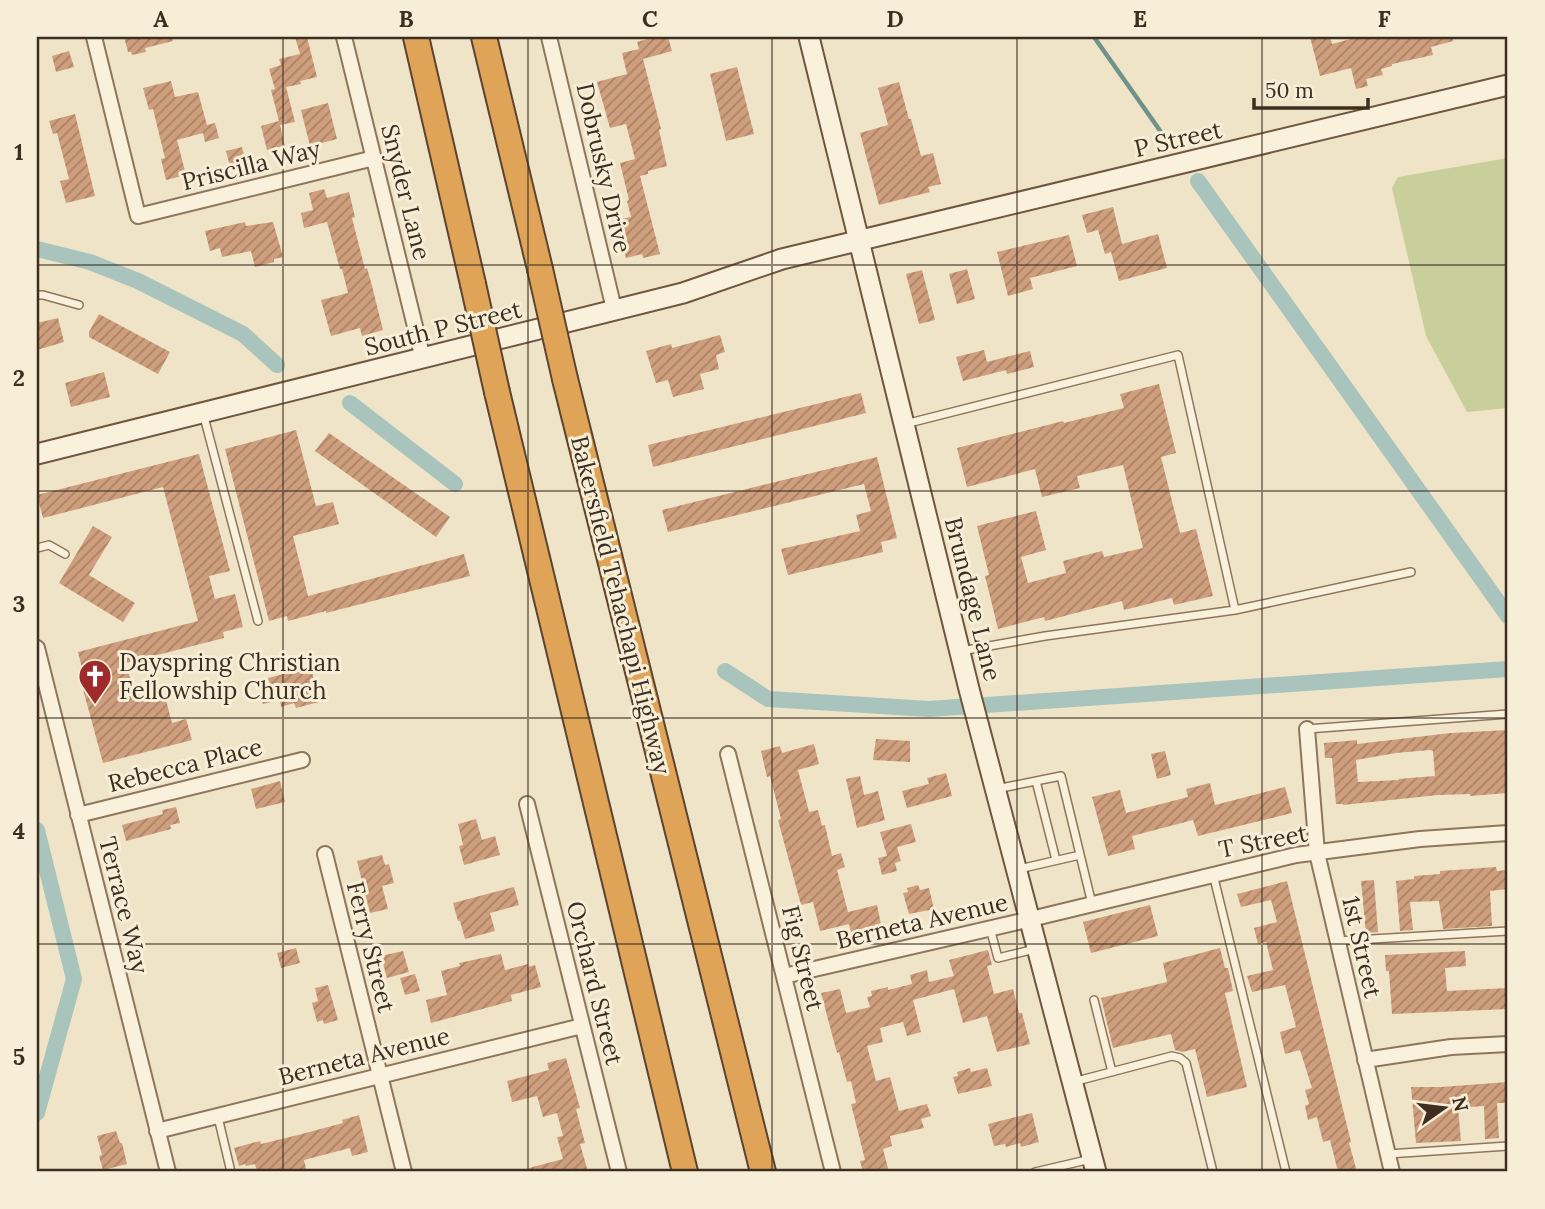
<svg xmlns="http://www.w3.org/2000/svg" width="1545" height="1209" font-family="Lora,serif">
<defs>
<pattern id="building-hatch" width="6" height="6" patternUnits="userSpaceOnUse" patternTransform="scale(1.75)"><rect width="6" height="6" fill="#cf9f7d"/><path d="M-1 1l2-2M0 6l6-6M5 7l2-2" fill="none" stroke="#a98266"/></pattern>
</defs>
<rect width="100%" height="100%" fill="#f0e4c8"/>
<path fill="#c9cf9b" d="M1508 158V408L1467 412 1426 336 1392 188 1398 177Z"/>
<g fill="none" stroke-linecap="round" stroke-linejoin="round">
<path stroke="#6f938a" stroke-width="4.5" d="M1094 37 1161 132"/>
<path stroke="#a9c4bc" stroke-width="16" d="M1198 181 1508 616
M37 249 90 262 138 281 243 334 277 365
M350 403 455 484
M725 671 768 699 929 709 1508 669
M37 830 74 979 37 1113"/>
</g>
<path fill="url(#building-hatch)" fill-rule="evenodd" d="M124 37H172L173 41 145 48 146 52 132 55 131 52H128Z
M295 37H307L317 77 300 81 301 84 286 87 295 122 280 125 271 90 275 89 269 69 281 65 279 59 300 54Z
M655 37H668L672 51 643 59 661 129 659 130 667 166 648 171V174L640 176 660 254 643 258 642 254 626 258 616 220 631 217 627 201 629 200 620 163 635 159 626 124 610 128 597 82 627 74 622 53 639 49 637 42Z
M1310 37H1330L1332 44 1358 37H1453V41L1431 47 1433 55 1392 64V66L1381 69 1383 75 1366 79 1368 86 1356 89 1351 68 1320 76Z
M69 51 74 67 56 72 52 56Z
M737 67 754 134 726 141 710 74Z
M171 81 175 97 198 92 207 125 215 123 219 138 205 142 203 133 177 140 186 175 166 180 161 159 165 158 153 109 149 110 143 88Z
M899 82 909 119H911L921 156 933 153 941 184 928 187 930 192 879 205 860 133 888 125 878 88Z
M328 103 337 139 310 146 301 110Z
M75 114 95 196 66 203 60 181 69 179 57 133 53 134 49 121Z
M279 121 285 146 267 150 261 126Z
M242 147 247 166 231 170 226 151Z
M324 189 327 198 349 192 355 217 352 218 365 269 367 268 371 282 383 330 362 336 360 328 331 336 321 300 348 293 342 269H340L327 222 304 228 301 213 313 210 309 193Z
M1113 207 1122 244 1158 234 1167 268 1119 281 1111 252 1105 254 1098 230 1087 233 1082 215Z
M245 222 246 226 273 222 283 257 274 259V262L255 267 251 251 222 257 220 248 210 251 205 231Z
M1069 235 1077 266 1030 278 1033 289 1008 296 997 252Z
M967 269 975 299 957 304 949 274Z
M922 270 935 320 919 324 906 274Z
M99 314 170 352 158 374 89 337V332Z
M58 318 64 342 37 350V323Z
M720 335 725 352 716 355 719 369 700 374 704 389 673 397 668 380 656 383 646 351 671 344 672 348Z
M984 350 987 362 1030 351 1034 367 1007 374 1006 370 963 381 956 357Z
M104 372 110 397 71 407 65 383Z
M1159 384 1176 453 1161 457 1180 533 1196 529 1213 596 1174 605 1172 598 1124 610 1122 601 1045 621 1044 617 998 629 985 576 989 575 977 526 1036 511 1046 550 1021 557 1028 583 1066 573 1063 561 1102 551 1104 557 1143 548 1123 465 1077 476 1080 488 1042 497 1035 469 967 487 957 448 1063 421 1064 423 1124 408 1120 394Z
M861 393 866 413 653 467 648 445Z
M296 430 316 506 333 502 339 524 293 536 308 596 464 554 470 576 326 613V611L288 621 287 616 269 621 225 449Z
M329 433 450 517 436 537 315 451Z
M199 454 230 571 209 576 215 599 235 594 243 627 223 632 224 638 126 663 135 696 163 689 172 723 186 719 192 740 103 763 81 682 85 681 78 652 198 621 163 487 43 518 37 495Z
M877 457 897 538 881 542 883 552 788 575 781 549 860 531 856 515 871 511 864 484 668 532 662 510Z
M93 526 112 537 89 575 135 603 123 622 59 583Z
M311 667 319 702 296 708 294 703 281 707 280 700 263 704 259 687 270 684 268 678Z
M1508 730V793L1470 796V794L1438 795 1343 805V804H1336L1332 758H1325L1324 743 1357 740V744L1451 733ZM1430 750 1433 751 1435 776 1398 779 1399 780 1358 782 1356 760 1396 753Z
M876 739 910 741V762L873 760Z
M814 744 819 764 798 770 809 812 818 810 822 826 825 825 832 856 841 853 845 867 837 870 848 912 877 905 881 924 851 932 849 924 820 931 813 902 801 905 778 820 781 819 770 776 767 777 761 751 780 746 782 753Z
M1165 751 1171 775 1157 779 1151 754Z
M946 773 952 796 907 808 902 791 929 784 927 778Z
M860 776 864 795 878 791 885 820 857 828 846 779Z
M280 781 285 802 256 809 251 789Z
M1210 783 1215 805 1285 787 1292 813 1198 836 1193 820 1132 836 1135 849 1108 856 1092 797 1120 790 1126 813 1188 797 1186 789Z
M176 807 180 823 170 825 171 829 126 841 122 825 163 814 162 810Z
M476 819 482 840 495 836 500 855 464 865 459 846 463 845 458 824Z
M911 824 916 842 897 847 901 861 895 863 897 871 882 875 878 858 887 856 880 832Z
M382 855 385 865 389 864 394 883 382 886 388 909 370 913 357 861Z
M1496 867 1497 871 1506 870 1507 889 1490 891 1492 926 1443 929 1439 901 1410 902 1413 930 1400 931 1396 881 1414 879V876L1440 874V871Z
M1374 880 1378 932 1366 933 1361 881Z
M1287 881 1351 1142 1349 1143 1357 1172H1338L1330 1140 1323 1142 1317 1117 1308 1120 1305 1106 1309 1104 1305 1090 1312 1088 1300 1050 1285 1054 1280 1032 1296 1027 1285 985 1252 992 1247 976 1273 970 1266 942 1258 944 1254 928 1277 922 1271 900 1241 907 1237 894Z
M918 885 920 890 929 888 934 909 909 914 903 893 908 892 907 888Z
M514 887 519 905 490 913 495 931 465 939 460 921H458L453 903Z
M1150 905 1158 936 1091 953 1083 922Z
M296 948 300 963 281 968 277 953Z
M1220 948 1225 968H1228L1233 991 1225 993 1247 1087 1207 1097 1195 1049 1182 1052 1175 1050 1171 1034 1113 1048 1101 998 1167 982 1163 963Z
M988 950 992 965 987 966 994 994 1013 989 1019 1013H1022L1030 1044 997 1052 987 1016 963 1023 954 989 913 1000 921 1032 907 1036 903 1022 880 1028 883 1042 867 1046 876 1081 890 1077 899 1111 927 1104 931 1116 921 1119 924 1128 890 1136 892 1146 883 1149 889 1172H863L860 1161 865 1160 851 1104 856 1103 851 1081 847 1082 839 1052 837 1053 821 993 840 989 846 1013 870 1007 867 997 872 996 871 991 888 987V990L912 984 910 975 927 970 929 982 954 976 949 960Z
M403 951 409 972 387 978 381 956Z
M1465 951 1466 966 1445 968 1447 991 1508 988V1009L1392 1014 1389 971H1386L1385 955Z
M501 954 505 970 528 964V967L535 965 541 987 511 995 512 1001 431 1023 426 1000 447 995 441 971 460 966 459 963Z
M415 974 420 991 405 995 400 978Z
M328 985 338 1020 324 1024 323 1020 317 1022 312 1003 318 1001 315 988Z
M566 1058 580 1108 576 1109 585 1143 580 1144 588 1172H530L529 1168 563 1159 557 1137 563 1136 557 1113 543 1117 537 1096 512 1102 507 1081 549 1070 547 1063Z
M970 1068 971 1072 987 1068 992 1086 958 1094 953 1077 958 1076 957 1072Z
M1508 1082V1103H1497L1499 1138 1485 1139 1484 1106 1458 1108 1461 1141 1416 1143 1411 1087H1441Z
M1032 1113 1039 1142 1021 1147 1020 1143 1006 1147 1005 1144 994 1146 988 1124Z
M359 1115 368 1152 352 1156 350 1148 304 1160 307 1172H257L255 1164 246 1166 245 1164 239 1166 234 1148 260 1141 261 1144 298 1135 343 1123 342 1120Z
M116 1131 120 1143H122L127 1164 103 1170 99 1156 102 1155 97 1136Z"/>
<g fill="none" stroke-linecap="round" stroke-linejoin="round">
<defs>
<path id="lane" d="M37 295H43L79 305
M203 413 258 621
M905 424 1178 355 1235 610
M37 548 49 545 65 554
M961 651 1045 636 1235 610 1411 572
M1307 729 1508 714
M1036 781 1056 860
M996 789 1061 776 1092 904
M1019 869 1080 855
M1213 874 1286 1172
M990 928 998 958 1035 949
M1338 941 1508 931
M1094 1000 1112 1072
M1073 1082 1172 1056 1180 1058 1186 1063 1213 1172
M218 1117 231 1172
M1388 1154 1508 1146
M1035 1172 1091 1159"/>
<path id="street" d="M94 37 138 216 374 158
M344 37 423 359
M549 37 614 309
M37 648 168 1172
M1307 729 1317 853 1392 1172
M728 754 833 1172
M527 804 619 1172
M78 815 302 760
M325 854 404 1172
M784 976 1031 919 1296 855 1420 839 1508 833
M1365 1060 1451 1047 1508 1044
M157 1131 582 1026"/>
<path id="secondary" d="M809 37 969 689 1096 1172
M37 454 683 293 782 259 1508 85"/>
<path id="highway" d="M416 37 473 284
M484 37 540 269
M565 379 763 1172
M497 392 685 1172"/>
</defs>
<use href="#lane" stroke="#8d765c" stroke-width="10"/>
<use href="#street" stroke="#8d765c" stroke-width="18"/>
<use href="#secondary" stroke="#6f573f" stroke-width="23"/>
<use href="#highway" stroke="#5b4430" stroke-width="28"/>
<use href="#lane" stroke="#faf1dc" stroke-width="7"/>
<use href="#street" stroke="#faf1dc" stroke-width="14"/>
<use href="#secondary" stroke="#faf1dc" stroke-width="19"/>
<use href="#highway" stroke="#e0a458" stroke-width="24"/>
<defs>
<path id="highway-bridge" d="M540 269 565 379
M473 284 497 392"/>
</defs>
<use href="#highway-bridge" stroke="#5b4430" stroke-width="28" stroke-linecap="butt"/>
<use href="#highway-bridge" stroke="#e0a458" stroke-width="24"/>
</g>
<path fill="none" stroke="#3d2e20" stroke-width="2" stroke-opacity="0.55" d="M283 37V1172M528 37V1172M772 37V1172M1017 37V1172M1262 37V1172M37 265H1508M37 491H1508M37 718H1508M37 944H1508"/>
<defs>
<symbol id="church-pin" viewBox="-11 -11 22 30"><path d="M0 17L-7.5 6A9.5 9.5 0 1 1 7.5 6Z" fill="#9e2a2b" stroke="#f7eed8"/><path d="M-1.2-6h2.4v3.5h3.3v2.4h-3.3V6h-2.4V-.1h-3.3v-2.4h3.3Z" fill="#fff"/></symbol>
</defs>
<g fill-rule="evenodd">
<use href="#church-pin" x="76" y="657" width="38" height="52"/>
</g>
<g text-anchor="middle" dominant-baseline="central" stroke-width="6" stroke-linejoin="round" paint-order="stroke">
<g font-size="24" fill="#3d2e20" stroke="#f7eed8">
<text transform="translate(1178 139) rotate(-13)">P Street</text>
<text transform="translate(251 165) rotate(-14)">Priscilla Way</text>
<text transform="translate(604 168) rotate(77)">Dobrusky Drive</text>
<text transform="translate(406 192) rotate(76)">Snyder Lane</text>
<text transform="translate(443 328) rotate(-14)">South P Street</text>
<text transform="translate(973 599) rotate(76)">Brundage Lane</text>
<text transform="translate(621 605) rotate(76)">Bakersfield Tehachapi Highway</text>
<text transform="translate(185 765) rotate(-14)">Rebecca Place</text>
<text transform="translate(1263 841) rotate(-11)">T Street</text>
<text transform="translate(124 905) rotate(76)">Terrace Way</text>
<text transform="translate(922 921) rotate(-13)">Berneta Avenue</text>
<text transform="translate(371 947) rotate(76)">Ferry Street</text>
<text transform="translate(1362 947) rotate(77)">1st Street</text>
<text transform="translate(803 958) rotate(76)">Fig Street</text>
<text transform="translate(595 983) rotate(76)">Orchard Street</text>
<text transform="translate(364 1056) rotate(-14)">Berneta Avenue</text>
</g>
<g font-size="24" fill="#3d2e20" stroke="#f7eed8" text-anchor="start">
<text x="119" y="662">Dayspring Christian<tspan x="119" dy="28">Fellowship Church</tspan></text>
</g>
</g>
<rect width="1545" height="1209" fill="none" stroke="#f7eed8" stroke-width="77"/>
<g transform="translate(1444 1108) rotate(76)" stroke="#f7eed8" stroke-width="5" paint-order="stroke">
<path d="M0-5L12 26L0 18L-12 26Z" fill="#3d2e20"/>
<text y="-10" font-size="19" font-weight="bold" text-anchor="middle" fill="#3d2e20">N</text>
</g>
<path d="M1254 98v10h114v-10" fill="none" stroke="#3d2e20" stroke-width="3.5"/>
<text x="1265" y="98" font-size="21" fill="#3d2e20" stroke="#f7eed8" stroke-width="5" paint-order="stroke">50 m</text>
<rect x="38" y="38" width="1468" height="1132" fill="none" stroke="#3d2e20" stroke-width="2.5"/>
<g font-size="23" text-anchor="middle" font-weight="bold" fill="#3d2e20">
<text x="161" y="27">A</text>
<text x="406" y="27">B</text>
<text x="650" y="27">C</text>
<text x="895" y="27">D</text>
<text x="1140" y="27">E</text>
<text x="1384" y="27">F</text>
<text x="19" y="160">1</text>
<text x="19" y="386">2</text>
<text x="19" y="612">3</text>
<text x="19" y="839">4</text>
<text x="19" y="1065">5</text>
</g>
</svg>
